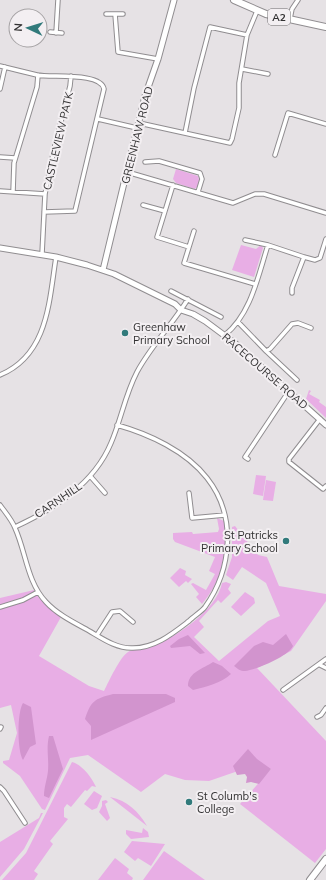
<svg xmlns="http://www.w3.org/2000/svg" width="326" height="880" font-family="Mulish,sans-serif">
<rect width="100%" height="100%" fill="#e6e2e5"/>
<path fill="#e8aee5" d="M176 169 198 176C200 180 199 186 195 189L176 183 173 179Z
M241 245 256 249 261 245 263 248 254 277 232 270Z
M309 390 311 391 309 394 320 400 319 402 326 407V418L306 399Z
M256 475 266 476 263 496 253 494Z
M266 480 276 482 273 501 263 500Z
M217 518 224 521C228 551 223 580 202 604L196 597 199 594 191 584 193 583 206 590 215 574 209 571 215 557 175 542 173 539V533L192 532 193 534 218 532 219 529Z
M235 526 258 555 267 557 279 586 326 594V601L291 651 257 668 326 741V849L315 863 240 804 271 769 238 771 209 781 185 780 165 774 141 792 88 755 70 758 45 810 42 809 20 776 3 763V761L9 760 17 733 11 705 0 708V598L34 590 39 598 61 617 39 656 89 686 104 691C109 681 120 657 128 652 133 648 143 650 149 648 174 639 217 610 222 583L226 582 231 584 228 589 231 593 221 603 218 600 199 621 204 627 194 637 219 661 268 621 280 616 266 583 242 567 233 580 226 575 232 557V527Z
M180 568 186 571 185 575 192 579 188 583 186 581 179 587 170 578Z
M245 592 254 598 255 603 241 616 231 607Z
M72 762C81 764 92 777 96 787L92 786 87 791 85 790 71 807 67 804 64 808V817L68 819 50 841 53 844 34 871 38 874 34 880H2L26 853Z
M94 791 102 796 97 808 92 810 84 804Z
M110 797C128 801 138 811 147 826Z
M106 800 108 802 105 804 110 818 107 821 99 812 102 806V801Z
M41 813H43L24 849 0 877V842L39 818Z
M143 828 148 832 149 837 131 839 126 834V830L142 833Z
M132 841 165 844 151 866 138 858 135 861 124 852Z
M164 851 205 880H143Z
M115 858 129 869 127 873 133 878 132 880H98Z"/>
<path fill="#d294ce" d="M286 634 293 646C289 656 256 670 245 671 240 671 238 669 234 666L254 646 263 642 273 645Z
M188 635 205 653 200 654 190 646 171 648 170 646 179 639Z
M213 662 222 666 231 674C221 683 206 687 193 690L188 686C188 672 203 669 213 662Z
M113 694H166L175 698V702L91 740V726L85 719C91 701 94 699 113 694Z
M23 703 31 707 36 744 30 747 23 760C17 751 17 712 23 703Z
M49 736H53L63 769 49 798 44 796C44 787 47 780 48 771 49 758 46 749 49 736Z
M248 749 257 759 271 769 259 784 251 782 246 783 247 777 245 774 237 775 233 766Z"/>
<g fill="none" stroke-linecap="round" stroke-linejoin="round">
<defs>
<path id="minor" d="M106 14H123
M115 14 118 52 158 59
M290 19 292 9 298 0
M50 32 62 33
M56 33 58 0
M0 66C12 69 25 72 37 75 51 78 101 72 104 89L75 211 44 212
M242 69 268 74
M0 89 5 67
M98 119 137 128
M139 123 230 143 232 139 239 108V83L247 35 257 11
M185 133 194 88 210 27 247 35
M275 155 288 113 326 124
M0 157 15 158
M145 162 159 161 200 173 202 179 198 192
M127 172 233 203 255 194H264L326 213
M173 185 157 237 189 247
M0 191 45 194
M13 192 14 163 37 87 38 75
M143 205 165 211
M194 231 184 263 255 284
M245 240 268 245 304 257 292 288V293
M42 254 45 194 54 149 70 86 71 76
M304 257 315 260 320 258 326 239
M171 291 221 317
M238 322 266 351 270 349 292 324 298 323 311 328
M225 335C251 314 258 276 268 245
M266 351 297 380
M0 375C48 355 49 302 56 257
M320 419 289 459V462L323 489 326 486
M248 459 245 457 289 391
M91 477 105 493
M189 493 192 518 225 515
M0 505C5 512 12 520 15 528 26 552 27 582 46 602 56 613 71 621 84 628 99 636 115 649 133 648 155 648 172 634 189 621 194 616 201 612 205 607 232 569 237 516 207 478 186 451 149 434 117 425
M15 527C54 509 94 484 111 443 121 420 125 395 137 372 151 346 172 325 188 299
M0 607 23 600 38 592
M97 635 112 612 120 611 133 622
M320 665 326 668
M283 690 326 659
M317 717 321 715 326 708
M0 729 1 727
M0 787 4 791 25 823"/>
<path id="secondary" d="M0 248 56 257 87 265 114 274 175 304 181 310 193 314 205 321 236 344 326 425
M103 270 145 96 158 59 174 0"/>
<path id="trunk" d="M234 0 266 14 326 27
M310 880 326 859"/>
</defs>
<use href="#minor" stroke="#908d90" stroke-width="5.5"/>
<use href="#secondary" stroke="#908d90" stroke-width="7"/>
<use href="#trunk" stroke="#908d90" stroke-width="8"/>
<use href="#minor" stroke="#fff" stroke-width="3.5"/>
<use href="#secondary" stroke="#fff" stroke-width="5"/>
<use href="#trunk" stroke="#fff" stroke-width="6"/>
</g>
<g fill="#317a7b" stroke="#f3eff2" stroke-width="1.5">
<circle cx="125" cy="333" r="4"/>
<circle cx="286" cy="541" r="4"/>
<circle cx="189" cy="802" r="4"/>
</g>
<g text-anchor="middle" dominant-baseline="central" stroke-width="4" stroke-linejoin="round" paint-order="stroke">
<rect fill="#f3eff2" stroke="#6c6a6c" stroke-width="1" x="268" y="9" width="22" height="16" rx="3"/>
<g font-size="10" font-weight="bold" fill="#323132">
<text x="279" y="17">A2</text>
</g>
<g font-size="11" fill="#323132" stroke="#f3eff2">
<text transform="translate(137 135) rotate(-76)">GREENHAW ROAD</text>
<text transform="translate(58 141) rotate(-77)">CASTLEVIEW PATK</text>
<text transform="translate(265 371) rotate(41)">RACECOURSE ROAD</text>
<text transform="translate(58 500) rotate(-34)">CARNHILL</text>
</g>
<g font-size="11" fill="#323132" stroke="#f3eff2" text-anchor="start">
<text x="133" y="327">Greenhaw<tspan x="133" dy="13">Primary School</tspan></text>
<text x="278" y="535" text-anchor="end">St Patricks<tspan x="278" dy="13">Primary School</tspan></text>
<text x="197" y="796">St Columb's<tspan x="197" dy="13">College</tspan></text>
</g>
</g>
<g transform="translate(28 28) rotate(274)"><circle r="19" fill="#f3eff2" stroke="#a6a3a5"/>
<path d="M0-3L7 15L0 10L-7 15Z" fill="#317a7b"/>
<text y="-6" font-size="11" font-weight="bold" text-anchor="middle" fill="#323132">N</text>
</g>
</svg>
